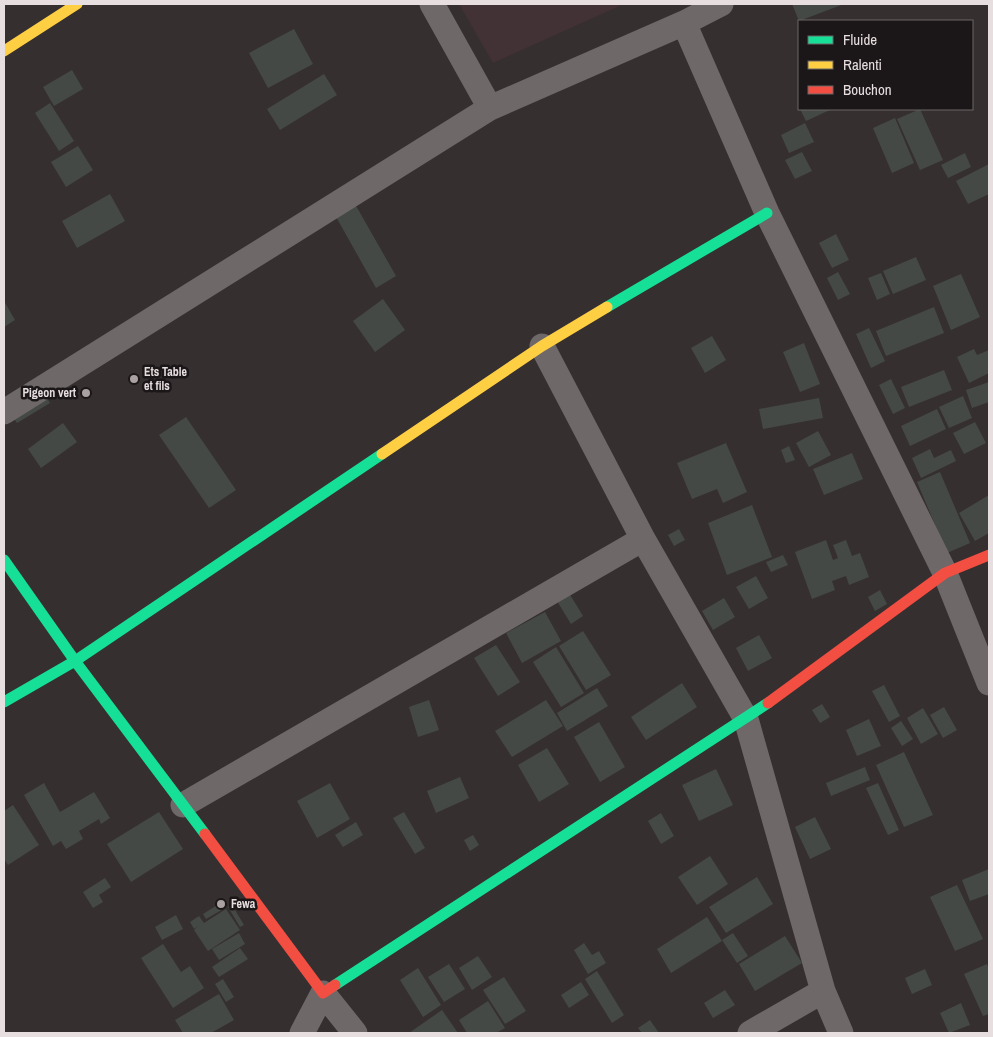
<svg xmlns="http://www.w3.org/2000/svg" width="993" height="1037" font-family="'Archivo Narrow',sans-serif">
<rect width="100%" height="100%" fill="#352f30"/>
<path fill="#423135" d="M459 4H624L493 63Z"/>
<path fill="#454945" d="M792 4H844L799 21Z
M294 29 313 64 268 88 249 53Z
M72 70 83 89 54 106 43 87Z
M324 74 337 95 280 130 267 109Z
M50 103 74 141 59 151 35 113Z
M800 109H832L806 121Z
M920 109 943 160 920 170 897 119Z
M895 118 914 163 892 173 873 128Z
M805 123 814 142 789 153 781 135Z
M78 146 93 170 66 187 51 162Z
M802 152 812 171 795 179 785 160Z
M965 153 971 167 948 178 941 165Z
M989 164V194L968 204 956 181Z
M110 194 125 221 77 248 62 221Z
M355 204 396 276 376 288 335 215Z
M836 234 849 260 832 268 819 243Z
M916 257 926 280 893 294 883 271Z
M838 272 850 294 838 300 827 278Z
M881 273 890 294 877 300 868 278Z
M961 274 980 317 951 330 933 286Z
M383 299 405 330 375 352 353 321Z
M4 301 15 320 4 327Z
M934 307 944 333 886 356 876 331Z
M869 328 885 361 871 368 856 334Z
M712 336 726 360 705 373 691 348Z
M804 343 820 384 800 392 783 352Z
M974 349 977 355 989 350V373L969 383 957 357Z
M944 370 952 390 909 407 901 387Z
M891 379 905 408 893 414 879 385Z
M989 382V402L972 408 966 390Z
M40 387 50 403 17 423 7 408Z
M963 396 972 418 949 428 939 407Z
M819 398 823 418 763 429 759 409Z
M937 409 946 429 910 446 901 426Z
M186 417 236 490 209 508 159 435Z
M975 422 986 443 964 454 953 433Z
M63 423 77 442 41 468 28 449Z
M818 431 831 455 809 467 796 443Z
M726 443 747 492 723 503 717 489 692 499 677 463Z
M789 446 795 460 786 463 781 450Z
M930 449 934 458 951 450 956 461 921 478 912 458Z
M852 453 863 479 824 495 813 469Z
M940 472 970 543 947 553 917 482Z
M989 495V533L975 541 959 513Z
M752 505 772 557 727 575 708 523Z
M679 529 685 540 674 546 668 535Z
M826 540 833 560 838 558 833 545 846 540 852 556 860 553 869 577 849 585 846 576 832 581 835 590 812 599 795 552Z
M783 555 788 565 771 572 766 562Z
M756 576 768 598 749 609 736 587Z
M880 590 887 604 875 611 868 597Z
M569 593 583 616 571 624 557 601Z
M724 598 735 617 713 630 702 611Z
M545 612 561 641 522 663 506 633Z
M583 631 611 675 586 690 559 646Z
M759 635 772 658 748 671 736 648Z
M496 645 520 682 498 696 474 658Z
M556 647 584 693 561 707 533 662Z
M682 683 697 707 646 740 631 717Z
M884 685 900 716 889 722 872 691Z
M597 688 608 706 567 731 557 713Z
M429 700 439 730 418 737 409 707Z
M546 700 563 726 512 757 495 731Z
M822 704 830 717 820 723 812 710Z
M944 707 957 730 943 738 930 715Z
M923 708 938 734 921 744 907 718Z
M869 719 881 746 857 756 846 730Z
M901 721 913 739 902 746 891 728Z
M599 722 625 767 600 782 574 737Z
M547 748 569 784 539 802 518 765Z
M904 752 933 815 904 827 876 765Z
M865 767 870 780 831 796 826 783Z
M716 769 733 805 699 821 682 785Z
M460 777 469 798 436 813 427 791Z
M44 783 60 812 94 792 110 818 101 824 99 819 79 831 83 839 66 849 61 841 53 846 24 795Z
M330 783 350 819 317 838 297 801Z
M878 783 899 830 888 835 866 788Z
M13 805 39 845 8 865 4 859V811Z
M159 812 183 849 131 882 107 844Z
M404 812 425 848 415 854 393 818Z
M661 813 674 836 661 844 648 821Z
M815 817 831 849 810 859 795 827Z
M356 822 363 835 343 847 335 835Z
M473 835 479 845 470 851 464 840Z
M710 856 728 884 697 905 678 877Z
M989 869V894L970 901 962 880Z
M757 877 773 904 726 933 709 907Z
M105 878 111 887 99 895 103 902 93 908 83 892Z
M957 885 983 939 955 951 930 897Z
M222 902 225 908 206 919 203 914Z
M232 905 244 925 240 927 228 907Z
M226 909 240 930 208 951 194 930 198 926 194 929 190 922 199 916 204 923Z
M176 915 183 929 162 940 155 927Z
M707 917 722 941 671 973 657 949Z
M239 933 245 944 219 960 212 949Z
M733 933 748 956 737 963 722 940Z
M785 936 802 963 755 991 739 964Z
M584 943 592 955 599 951 606 963 588 974 574 950Z
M163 944 181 972 190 966 204 988 173 1008 141 958Z
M240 948 248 959 219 977 212 967Z
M478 956 492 977 472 990 459 968Z
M449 964 465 989 444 1002 428 977Z
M987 964 989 970V1014L983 1016 964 974Z
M418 968 441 1005 423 1017 400 980Z
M925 969 932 985 912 994 905 978Z
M597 971 624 1015 612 1023 585 979Z
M504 977 526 1011 505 1024 483 990Z
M223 979 234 997 226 1002 215 984Z
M581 982 589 995 569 1008 561 995Z
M725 990 735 1005 713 1018 704 1003Z
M219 994 234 1020 211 1033H183L175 1020Z
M488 1001 505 1028 496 1033H467L459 1020Z
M961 1003 970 1025 949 1033 940 1013Z
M442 1010 458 1033H409Z
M650 1020 659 1033H642L638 1028Z"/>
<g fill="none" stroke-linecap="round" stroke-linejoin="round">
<path stroke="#6e6869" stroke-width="25" d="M432 4 490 108
M684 23 767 213 945 573 989 683
M542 346 643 539 746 719 823 991 841 1033
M4 412 490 108 684 23 721 4
M183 805 643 539
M302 1033 323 993 355 1033
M750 1033 823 991"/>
<path stroke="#16e098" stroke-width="11" d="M607 307 767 213
M4 560 75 661 205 834
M4 702 75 661 382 454
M335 985 768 703"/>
<path stroke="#ffcf43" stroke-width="11" d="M4 51 77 4
M382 454 542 346 607 307"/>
<path stroke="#f24e42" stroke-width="11" d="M768 703 945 573 989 555
M205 834 323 993 335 985"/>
</g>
<g fill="#a9a1a2" stroke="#1b1617" stroke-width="2">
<circle cx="134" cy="379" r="5"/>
<circle cx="86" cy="393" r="5"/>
<circle cx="221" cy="904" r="5"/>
</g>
<g text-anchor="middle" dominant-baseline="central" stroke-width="5" stroke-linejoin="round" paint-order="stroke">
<g font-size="12" font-weight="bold" fill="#e7dee0" stroke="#1b1617" text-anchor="start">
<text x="144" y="372">Ets Table<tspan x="144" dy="14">et fils</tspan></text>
<text x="76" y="393" text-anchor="end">Pigeon vert</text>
<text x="231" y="904">Fewa</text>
</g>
</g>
<rect width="993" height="1037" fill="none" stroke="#e7dee0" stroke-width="10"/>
<rect x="798" y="20" width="175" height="90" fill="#1b1617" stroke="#6d6667"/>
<rect x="808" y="36" width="25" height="8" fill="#16e098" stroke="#6d6667"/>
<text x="843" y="45" font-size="15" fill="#e7dee0">Fluide</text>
<rect x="808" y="61" width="25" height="8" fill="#ffcf43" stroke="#6d6667"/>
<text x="843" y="70" font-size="15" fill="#e7dee0">Ralenti</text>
<rect x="808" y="86" width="25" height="8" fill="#f24e42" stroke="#6d6667"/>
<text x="843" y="95" font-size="15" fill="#e7dee0">Bouchon</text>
</svg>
